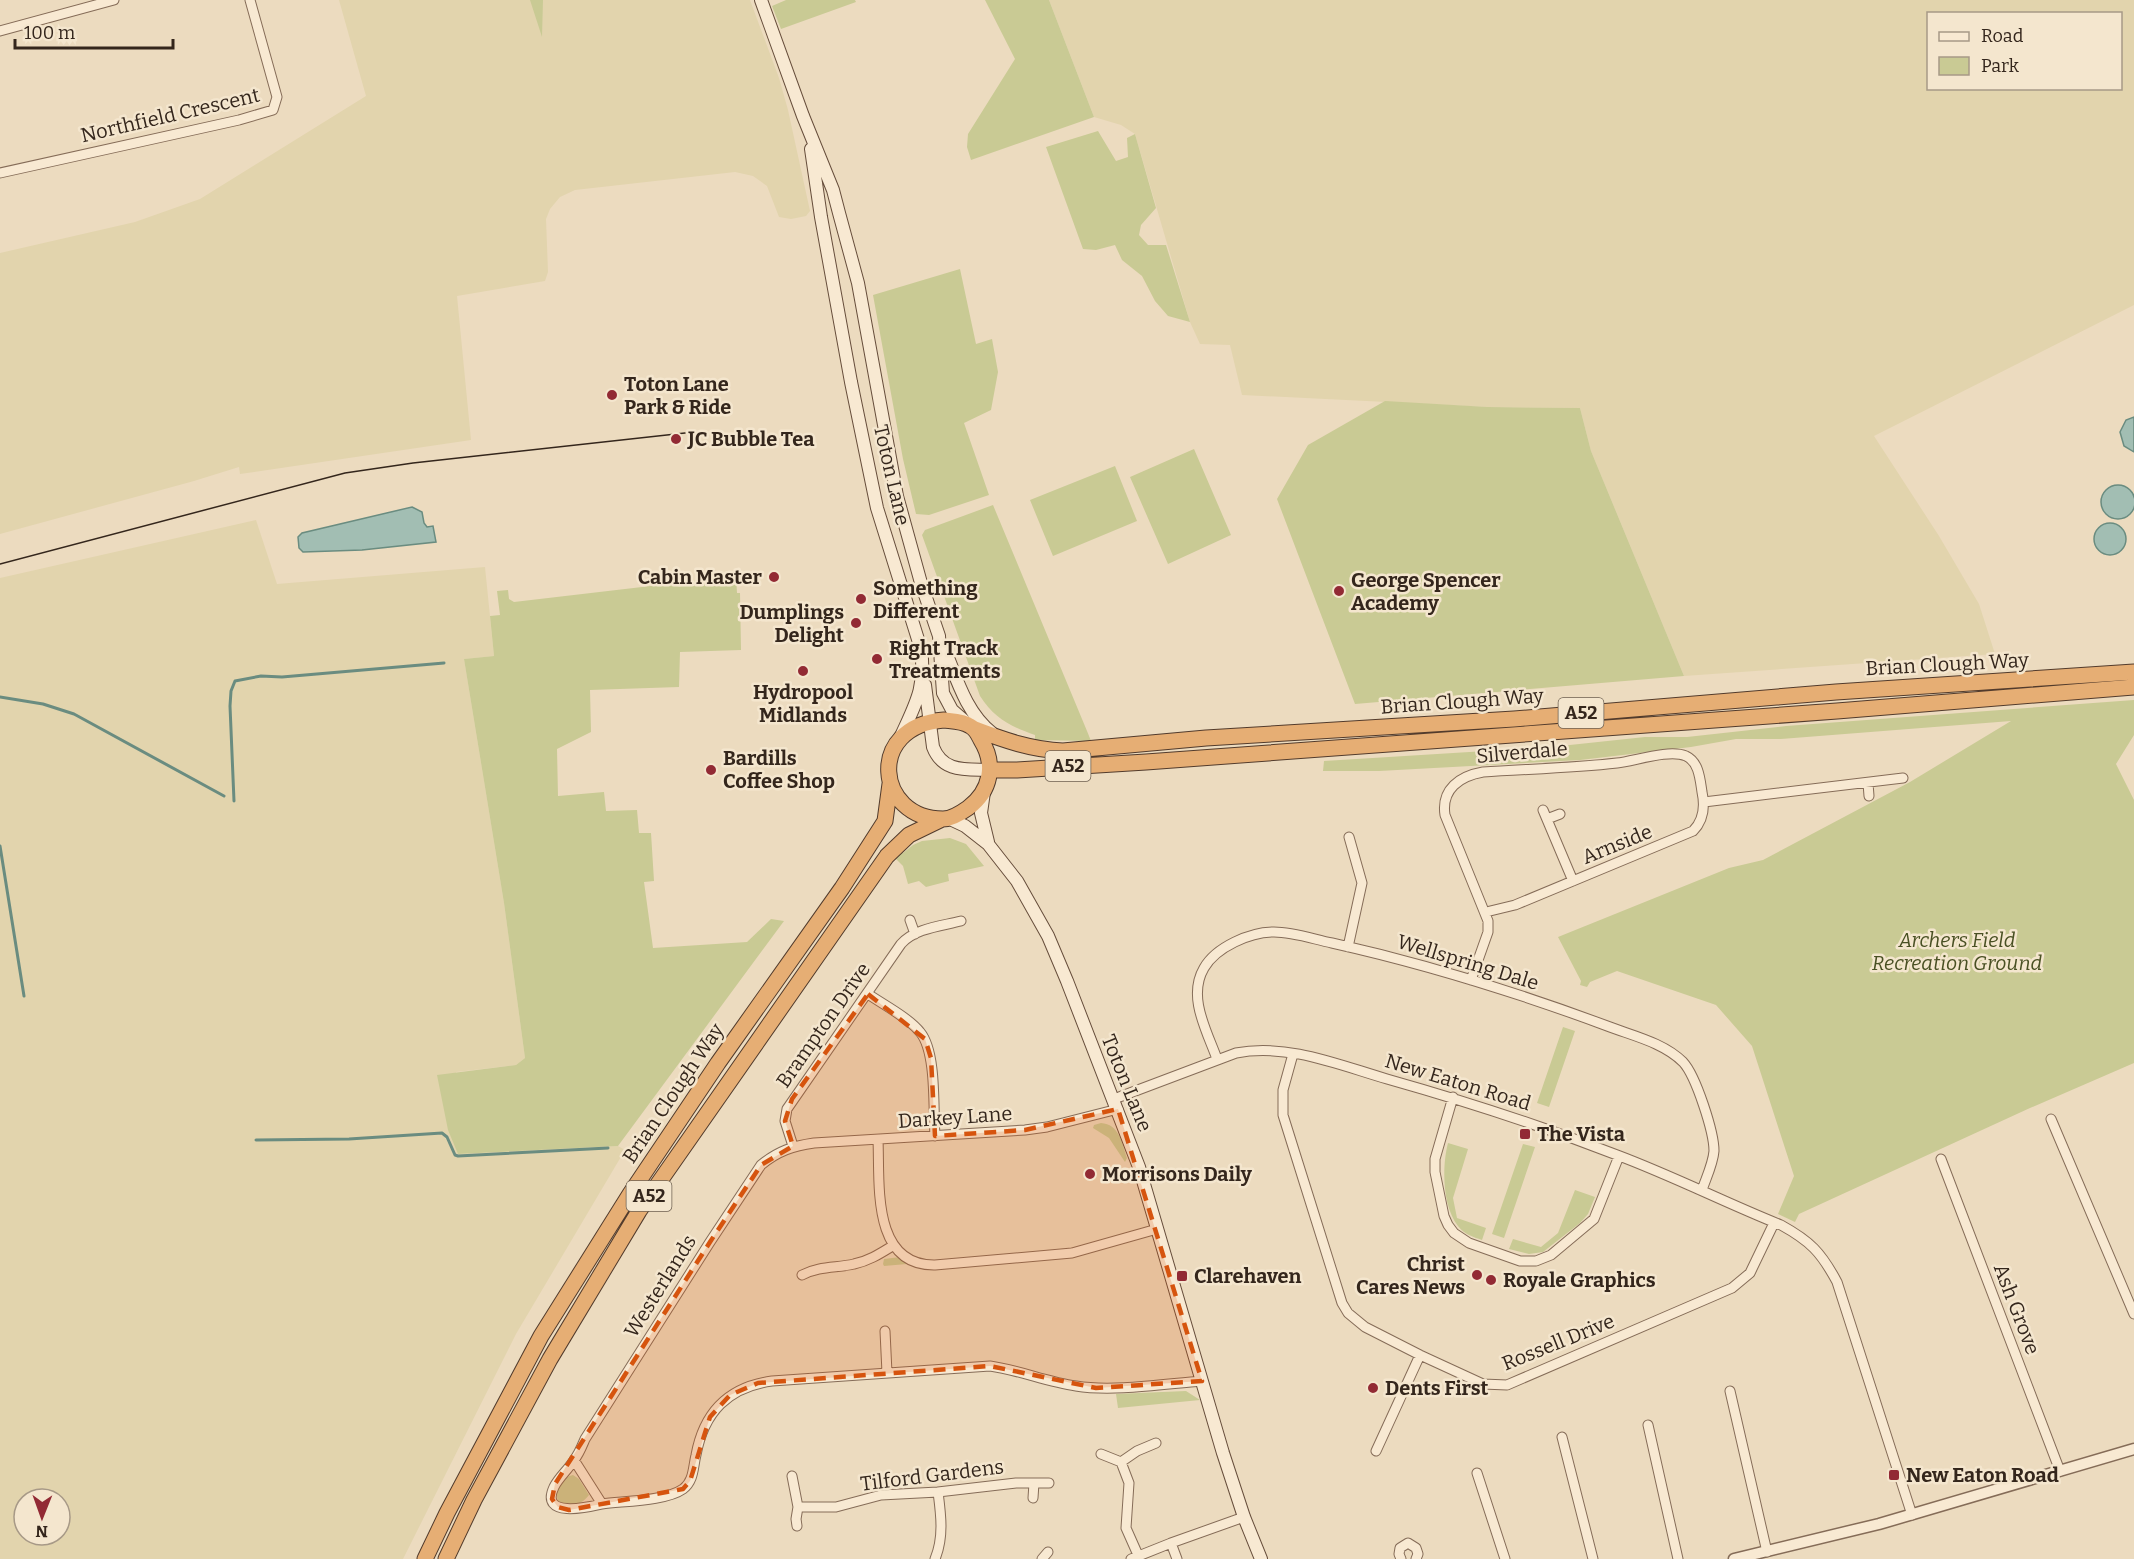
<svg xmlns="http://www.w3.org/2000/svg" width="2134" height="1559" font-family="Bitter,serif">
<rect width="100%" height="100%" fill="#ecdbbf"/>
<path fill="#e2d4ad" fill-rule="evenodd" d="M339 0H750L779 78 788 110 810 211 806 216 791 219 779 217 767 186 753 176 735 172 575 190 560 197 550 209 546 219 548 272 545 281 457 296 471 440 240 474 239 467 194 481 0 534V253L135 222 200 199 366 96Z
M1049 0H2134V305L1874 436 1939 536 1979 604 1995 654 1684 676 1591 451 1580 408 1488 407 1242 395 1230 345 1200 344 1190 322 1135 134 1121 125 1094 117ZM1928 14H2120V88H1928Z
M256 520 277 584 485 567 494 656 464 659 504 903 525 1058 516 1065 456 1072 458 1154 618 1146 625 1150 516 1334 403 1559H0V578ZM24 1499H60V1535H24Z"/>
<path fill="#c9ca94" d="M530 0H543L542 37Z
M786 0H855L856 2 781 29 772 6Z
M985 0H1049L1094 117 971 160 967 147 968 134 1015 59Z
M1098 131 1116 161 1128 157 1127 138 1135 134 1156 208 1141 225 1139 235 1148 245H1166L1190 322 1168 316 1155 301 1142 276 1122 260 1115 245 1096 250 1083 249 1046 147Z
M960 269 976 344 992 339 998 372 991 410 964 423 989 495 929 515 916 514 903 459 873 295Z
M1385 401 1488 407 1580 408 1591 451 1684 676 1355 704 1277 499 1308 445Z
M1194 449 1231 535 1168 564 1130 477Z
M1115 466 1137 521 1053 556 1030 500Z
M993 505 1087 731 1091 741 1035 740V735C1011 727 994 718 980 696L922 535 925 530Z
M736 576 737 593H740L741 650 680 652 679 687 590 690 591 732 557 749 558 796 604 792 606 811 637 810 639 833H651L654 881 644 882 653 948 747 942 771 919 784 921 618 1146 458 1154 448 1130 437 1075 516 1065 525 1058 504 903 464 659 494 656 490 616 500 615 497 591 508 590 509 599 514 602Z
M2134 700V735L2116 764 2134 800V1063L2030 1108 1799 1214 1795 1222 1778 1214 1794 1176 1752 1046 1716 1005 1617 971 1590 982 1587 987 1580 985 1581 981 1558 937 1729 868 1763 860 1910 782 2011 721 1781 739H1736L1691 747 1580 760 1379 771H1323L1324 761 1551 747 1645 737H1687L1786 726Z
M950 838 966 844 984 866 948 874 949 881 926 887 919 881 908 884 903 866 895 858 900 850 903 853 913 845 922 841Z
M1563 1027 1575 1031 1549 1107 1537 1103Z
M1101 1123C1119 1124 1122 1143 1127 1158L1125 1162 1109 1138 1093 1128 1094 1125Z
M1448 1143 1468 1149 1453 1198 1457 1218 1486 1228 1482 1240C1473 1237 1464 1234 1458 1226 1442 1206 1442 1166 1448 1143Z
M1523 1144 1535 1147 1504 1238 1492 1234Z
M1575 1190 1595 1197 1588 1214 1580 1223 1543 1252 1529 1254 1509 1249 1513 1239 1541 1247 1558 1233Z
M900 1257 907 1261V1264L884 1266 883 1264 884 1259Z
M1186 1391 1200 1400 1118 1408 1116 1394Z
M573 1475 579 1479 589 1495C581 1506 570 1507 558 1501 554 1490 561 1477 573 1475Z"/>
<path fill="#a2beb3" stroke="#6a8c80" stroke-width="1.5" d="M2134 417V452L2124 446 2120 432 2126 420Z
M2101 502a17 17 0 1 1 34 0a17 17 0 1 1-34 0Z
M412 507 422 512 424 523 427 527 433 526 436 542 362 550 303 552 299 548 298 537 302 533Z
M2094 539a16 16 0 1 1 32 0a16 16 0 1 1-32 0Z"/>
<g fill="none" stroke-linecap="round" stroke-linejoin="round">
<path stroke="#6a8c80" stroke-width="3" d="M0 697 43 704 74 714 224 796
M234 801 230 706 231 691 235 681 261 676 282 677 444 663
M0 846 24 996
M256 1140 349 1139 442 1133 447 1137 455 1155 458 1156 608 1148"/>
<defs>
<path id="minor" d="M0 31 114 0
M0 173 239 120 273 110 277 97 250 0
M1868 783 1869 796
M1704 802 1903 778
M1543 810 1573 881
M1547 819 1560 814
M910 920 915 934
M1348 947 1362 883 1349 837
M1471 980 1488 932V921L1445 815C1441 789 1460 776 1483 772 1527 769 1573 768 1617 763 1635 761 1669 749 1686 756 1699 762 1700 779 1702 792 1705 806 1704 820 1693 831L1515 905 1486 912
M868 994C884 1005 909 1018 920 1032 937 1052 933 1110 935 1136
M1293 1054 1283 1090V1115L1342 1303 1348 1313 1365 1327 1420 1355 1483 1384 1507 1385 1732 1288 1750 1273 1774 1223
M1217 1059C1207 1031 1187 997 1204 968 1216 947 1250 932 1274 932 1293 932 1313 939 1332 943 1426 964 1519 993 1610 1027 1634 1036 1664 1043 1683 1062 1696 1076 1714 1132 1714 1151 1713 1164 1706 1178 1702 1190
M1453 1097 1435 1159V1172L1444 1216 1448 1225 1454 1233 1469 1243 1520 1261H1536L1551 1255 1594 1219 1619 1156
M1114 1099 1236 1053C1287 1043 1339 1065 1387 1079 1465 1101 1542 1126 1617 1155 1673 1176 1726 1203 1781 1225 1810 1241 1821 1252 1837 1282L1912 1515
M2051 1119 2134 1314
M878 1140C880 1183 871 1266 935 1265L1072 1253 1157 1229
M793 1146 785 1121 787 1109 901 944C915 928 942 926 961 921
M1941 1159 2060 1471
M802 1275C819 1266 837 1268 854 1264 869 1261 881 1253 894 1245
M885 1331 887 1373
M1730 1391 1767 1552
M1648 1425 1678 1559
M1562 1437 1593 1559
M1376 1451 1420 1355
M1101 1454 1121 1462 1129 1483 1126 1528 1138 1555
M574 1460 602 1504C624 1501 666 1501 683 1489 694 1481 693 1467 696 1455 704 1412 728 1387 772 1381L990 1366C1019 1370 1047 1382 1076 1386 1112 1392 1164 1384 1202 1381
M1121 1462 1137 1451 1156 1443
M1477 1473 1505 1559
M792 1476 798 1507 796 1519 797 1526
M1033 1498 1034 1483
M602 1504C589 1507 539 1519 554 1487 559 1477 568 1470 574 1460 579 1454 582 1446 585 1439L710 1242 761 1165C778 1151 793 1146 814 1143L1025 1130 1047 1127 1118 1109
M798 1507H836L881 1495 938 1492 1016 1483H1049
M1171 1543 1177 1559
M935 1559C944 1537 941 1515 938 1492
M1042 1559 1048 1552
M1131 1559 1171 1543 1244 1517
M1401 1559 1399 1554 1400 1548 1408 1543 1416 1548 1418 1554 1416 1559"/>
<path id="tertiary" d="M1734 1559 1879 1524 2134 1449"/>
<path id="secondary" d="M761 0 803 116 833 190 839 213 858 283 897 496 921 583 939 636 943 693 952 710 968 724
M811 149 821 217 851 382 877 508 921 649C926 687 916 703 901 736
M943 645C956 676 965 712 992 733
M925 685 933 747C943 773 966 769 990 770
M984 792 981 813 988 842
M948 818 965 826 988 844 1017 881 1048 936 1067 981 1139 1167 1223 1453 1244 1517 1261 1559"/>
<path id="trunk" d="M944 720C952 721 963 721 970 726 976 729 978 734 981 740 996 764 991 791 968 808 961 813 952 819 943 819 876 819 865 726 944 720Z
M975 729C1004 740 1032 750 1063 751L1206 738 1514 719 1836 692 2134 672
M990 770H1017L1146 762 1837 711 2134 687
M425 1559 447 1513 541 1336 630 1194 718 1063 842 888 885 821 890 784
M446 1559 474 1500 550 1359 639 1211 887 856 909 835 942 819"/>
</defs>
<use href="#minor" stroke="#856c58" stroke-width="11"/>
<use href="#tertiary" stroke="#856c58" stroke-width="13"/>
<use href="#secondary" stroke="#664d3b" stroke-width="14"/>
<use href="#trunk" stroke="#523b2c" stroke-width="17"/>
<use href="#minor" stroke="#f8e9d2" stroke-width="9"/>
<use href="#tertiary" stroke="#f8e9d2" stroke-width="10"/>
<use href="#secondary" stroke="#f8e9d2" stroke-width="12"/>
<use href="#trunk" stroke="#e6ae74" stroke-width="15"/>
<path stroke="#34261c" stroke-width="1.5" d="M0 564 345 473 413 463 685 433"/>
</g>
<path fill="#d6540e" fill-opacity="0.2" stroke="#d6540e" stroke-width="4.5" stroke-dasharray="12 8" stroke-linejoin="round" d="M868 994 925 1039 931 1058 935 1136 1025 1130 1118 1109 1202 1381 1096 1388 990 1366 758 1383 730 1395 710 1417 690 1481 683 1489 569 1510 558 1507 552 1499 555 1484 710 1242 761 1165 793 1146 785 1121 792 1099Z"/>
<g fill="#922a34" stroke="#f4e6ce" stroke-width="2">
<circle cx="612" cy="395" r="6"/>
<circle cx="676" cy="439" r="6"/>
<circle cx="774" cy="577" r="6"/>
<circle cx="1339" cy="591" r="6"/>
<circle cx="861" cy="599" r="6"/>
<circle cx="856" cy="623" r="6"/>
<circle cx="877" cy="659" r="6"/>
<circle cx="803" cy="671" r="6"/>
<circle cx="711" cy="770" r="6"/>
<rect x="1519" y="1128" width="12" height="12" rx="3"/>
<circle cx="1090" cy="1174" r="6"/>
<circle cx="1477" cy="1275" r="6"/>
<rect x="1176" y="1270" width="12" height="12" rx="3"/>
<circle cx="1491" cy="1280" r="6"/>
<circle cx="1373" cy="1388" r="6"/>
<rect x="1888" y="1469" width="12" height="12" rx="3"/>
</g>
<g text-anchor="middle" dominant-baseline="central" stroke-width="5" stroke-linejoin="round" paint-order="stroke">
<g fill="#f4e6ce" stroke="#6e6051" stroke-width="1.5">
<rect x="1558.5" y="698" width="45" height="30" rx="4.5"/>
<rect x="1045.5" y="751" width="45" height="30" rx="4.5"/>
<rect x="626.5" y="1181" width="45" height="30" rx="4.5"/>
</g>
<g font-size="18" font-weight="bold" fill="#34261c">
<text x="1581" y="713">A52</text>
<text x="1068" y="766">A52</text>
<text x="649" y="1196">A52</text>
</g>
<g font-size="20" fill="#34261c" stroke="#f4e6ce">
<text transform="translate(170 115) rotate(-13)">Northfield Crescent</text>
<text transform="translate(892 475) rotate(77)">Toton Lane</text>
<text transform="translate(1947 664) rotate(-3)">Brian Clough Way</text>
<text transform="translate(1462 701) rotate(-4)">Brian Clough Way</text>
<text transform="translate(1522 752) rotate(-5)">Silverdale</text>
<text transform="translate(1617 844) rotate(-22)">Arnside</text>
<text transform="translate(1468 962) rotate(17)">Wellspring Dale</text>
<text transform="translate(823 1025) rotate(-55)">Brampton Drive</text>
<text transform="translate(1458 1082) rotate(17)">New Eaton Road</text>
<text transform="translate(1127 1083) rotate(68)">Toton Lane</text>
<text transform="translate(673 1093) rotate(-56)">Brian Clough Way</text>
<text transform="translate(955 1117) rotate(-4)">Darkey Lane</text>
<text transform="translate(660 1286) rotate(-58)">Westerlands</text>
<text transform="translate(2017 1309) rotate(69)">Ash Grove</text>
<text transform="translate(1558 1342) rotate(-22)">Rossell Drive</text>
<text transform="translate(932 1475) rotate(-7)">Tilford Gardens</text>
</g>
<g font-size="20" font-weight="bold" fill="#34261c" stroke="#f4e6ce" text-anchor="start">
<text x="624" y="384">Toton Lane<tspan x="624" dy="23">Park &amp; Ride</tspan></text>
<text x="688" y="439">JC Bubble Tea</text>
<text x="762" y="577" text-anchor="end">Cabin Master</text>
<text x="1351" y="580">George Spencer<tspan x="1351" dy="23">Academy</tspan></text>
<text x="873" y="588">Something<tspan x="873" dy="23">Different</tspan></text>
<text x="844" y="612" text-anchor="end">Dumplings<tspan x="844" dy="23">Delight</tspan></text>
<text x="889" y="648">Right Track<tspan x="889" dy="23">Treatments</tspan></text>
<text x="803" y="692" text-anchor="middle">Hydropool<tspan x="803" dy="23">Midlands</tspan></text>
<text x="723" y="758">Bardills<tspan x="723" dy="23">Coffee Shop</tspan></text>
<text x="1537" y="1134">The Vista</text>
<text x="1102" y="1174">Morrisons Daily</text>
<text x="1465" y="1264" text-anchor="end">Christ<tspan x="1465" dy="23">Cares News</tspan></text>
<text x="1194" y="1276">Clarehaven</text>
<text x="1503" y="1280">Royale Graphics</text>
<text x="1385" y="1388">Dents First</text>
<text x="1906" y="1475">New Eaton Road</text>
</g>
<g font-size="20" font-style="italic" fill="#495023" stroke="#f4e6ce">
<text x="1957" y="940">Archers Field<tspan x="1957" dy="23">Recreation Ground</tspan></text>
</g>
</g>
<rect x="1927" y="12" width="195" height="78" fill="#f4e6ce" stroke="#a79987" stroke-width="1.5"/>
<rect x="1939" y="32" width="30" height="9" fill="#f8e9d2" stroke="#a79987" stroke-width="1.5"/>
<text x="1981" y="42" font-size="18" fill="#34261c">Road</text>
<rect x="1939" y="57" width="30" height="18" fill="#c9ca94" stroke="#a79987" stroke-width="1.5"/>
<text x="1981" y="72" font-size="18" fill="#34261c">Park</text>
<g transform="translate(42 1517) rotate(181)"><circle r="28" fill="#f4e6ce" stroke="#a79987" stroke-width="1.5"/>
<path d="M0-4.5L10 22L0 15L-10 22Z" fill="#922a34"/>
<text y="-9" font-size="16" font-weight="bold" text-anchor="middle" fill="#34261c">N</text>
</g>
<path d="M15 39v9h158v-9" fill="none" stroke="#34261c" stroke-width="3"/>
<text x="24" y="39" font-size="18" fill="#34261c" stroke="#f4e6ce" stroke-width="4.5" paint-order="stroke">100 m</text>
</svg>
